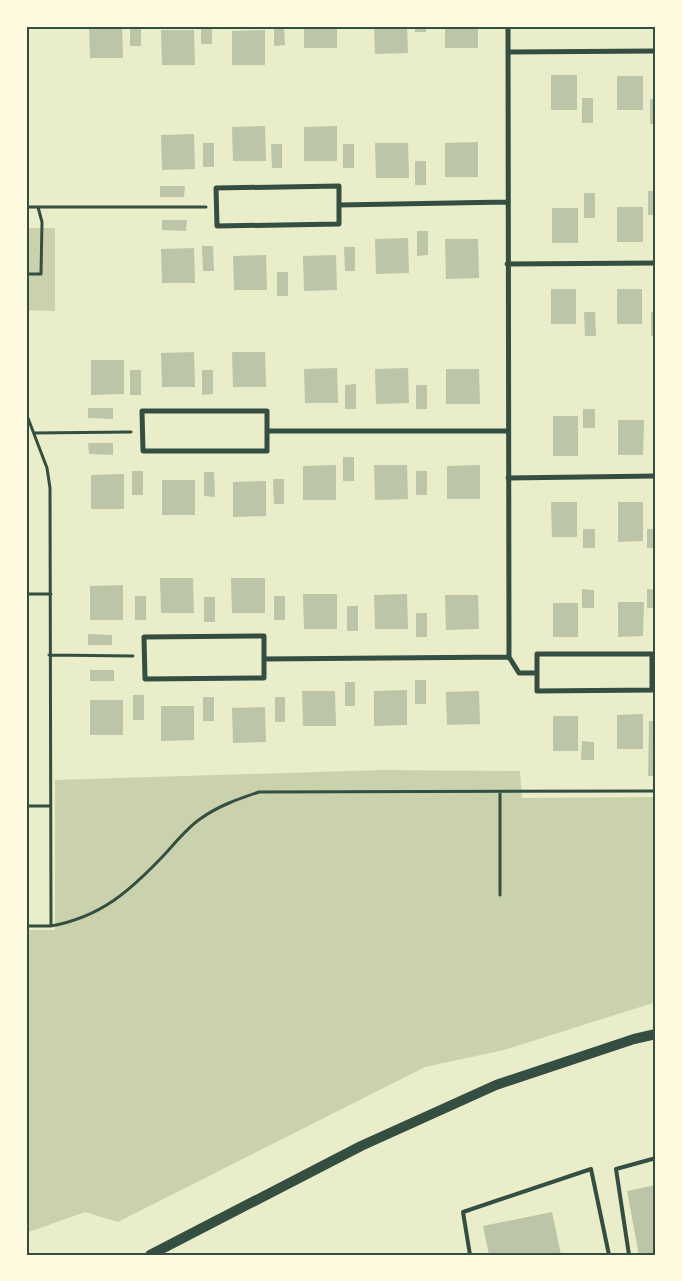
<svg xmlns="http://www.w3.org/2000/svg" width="682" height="1281" font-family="'Fira Sans',sans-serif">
<rect width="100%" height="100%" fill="#e9edc9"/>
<path fill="#cad2ad" d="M26 228H55V311L26 310Z
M382 770 520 771 522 798 656 797V1002L504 1050 425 1067 118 1222 85 1212 26 1233V930H55V780Z"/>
<path fill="#bcc5a7" d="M89 26H122L123 58H90Z
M130 26H141V46H130Z
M201 26H212V44H201Z
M274 26H284L285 45 274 46Z
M304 26H337V48H304Z
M374 26H407L408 53 375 54Z
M415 26H426V32H415Z
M445 26H478V48H445Z
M553 26H578V29H553Z
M617 26H643V28H617Z
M161 30H194L195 65H162Z
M265 30V65H232V31Z
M551 75H577V110H551Z
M617 76H643V110H617Z
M582 98H593V123H582Z
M650 99H656V124H650Z
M265 126 266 161H233L232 127Z
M337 126V161H304V127Z
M194 134 195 169 162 170 161 135Z
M478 142V177H445V143Z
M203 143H214V167H203Z
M375 143H408L409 178H376Z
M271 144H282V168H272Z
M343 144H354V168H343Z
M415 161H426V185H415Z
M160 186H185L184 197H160Z
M648 191H656V215H648Z
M584 193H595V218H584Z
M617 207H643V242H617Z
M552 208H578V243H552Z
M162 220H187L186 231 162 230Z
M417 231H428V255L417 256Z
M408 238 409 273 376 274 375 239Z
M445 239H478L479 278 446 279Z
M202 246H213L214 271H203Z
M344 247H355V271H345Z
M194 248 195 283H162L161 249Z
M266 255 267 290H234L233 256Z
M336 255 337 290 304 291 303 256Z
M277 272H288V296H277Z
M551 289H576V324H551Z
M617 289H642V324H617Z
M584 312H595L596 336H585Z
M651 312H656V336H651Z
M194 352 195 387H162L161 353Z
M232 352H265L266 387H233Z
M91 360H124V394L91 395Z
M337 368 338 403H305L304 369Z
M408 368 409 403 376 404 375 369Z
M446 369H479L480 404H446Z
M130 370H141V395H130Z
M202 370H213V394L202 395Z
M356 384V409H345V385Z
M416 385H427V409H416Z
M88 408H113V419L88 418Z
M583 409H595V428H583Z
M553 416H578V456H553Z
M618 420H644L643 455H618Z
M88 443H113V455L89 454Z
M343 457H354V481H343Z
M336 465V500H303V466Z
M374 465H407L408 499 375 500Z
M480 465V499H447V466Z
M132 471H143V495H132Z
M416 471H427V495H416Z
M204 472H214L215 497 204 496Z
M124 474V509H91V475Z
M273 479H284V504H274Z
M162 480H195V515H162Z
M266 481V516L233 517V482Z
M551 502H577V537H552Z
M618 502H643V541L618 542Z
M583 529H595V548H583Z
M647 529H656V548H647Z
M160 578H193L194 613H161Z
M231 578H265V613H232Z
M123 585V620H90V586Z
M582 589 594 590V608H582Z
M647 589 656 590V608H647Z
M303 594H337V629H304Z
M407 594 408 629H375L374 595Z
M445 595H478L479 629 446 630Z
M135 596H146V620H135Z
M274 596H285V620H274Z
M204 597H215V622H204Z
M618 602H644L643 636 618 637Z
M553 603H578V637H553Z
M347 606H358V631H347Z
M416 613H427V637H416Z
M88 634 112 635V645H88Z
M90 670H114V681H90Z
M415 680H426V704H415Z
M345 682H355V706H345Z
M407 690V725L374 726V691Z
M302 691H335L336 726H303Z
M479 691 480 724 447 725 446 692Z
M133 695H144V720H133Z
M203 697H214V721H203Z
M275 697H285V722H275Z
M90 700H123V735H90Z
M161 706H194V740L161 741Z
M265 707 266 742 233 743 232 708Z
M643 714V749H617V715Z
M553 716H578V751H553Z
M649 721H656V776H648Z
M582 741 594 742V760H581Z
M656 1185V1255H639L627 1191Z
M552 1212 561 1255H489L483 1226Z"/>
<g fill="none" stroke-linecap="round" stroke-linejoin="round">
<path stroke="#344e41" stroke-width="3" d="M26 207H206
M26 274H41L42 222 38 207
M26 413 47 468 50 488 51 926H26
M34 433 131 432
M26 594H51
M49 655 133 656
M500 793V895
M26 806H49
M51 926C101 917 130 891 165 854 176 842 187 828 200 819 218 806 238 799 259 792L656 791"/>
<path stroke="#344e41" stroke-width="4" d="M470 1255 463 1212 591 1169 609 1255
M629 1255 616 1169 656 1158"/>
<path stroke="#344e41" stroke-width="5" d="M508 26 509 657 519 673H537V691L652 690V654H537V673
M508 52 656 51
M339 205V224L217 226 216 188 339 186V205L507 202
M507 264 656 263
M267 431V451H143L142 411H267V431H507
M508 478 656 476
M264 659V678L145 679 144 637 264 636V659L509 657"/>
<path stroke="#344e41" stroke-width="10" d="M150 1255 361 1146 496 1085 634 1039 656 1034"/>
</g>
<rect width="682" height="1281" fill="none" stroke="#fefae0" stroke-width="55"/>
<rect x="28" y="28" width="626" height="1226" fill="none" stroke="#344e41" stroke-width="2"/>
</svg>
